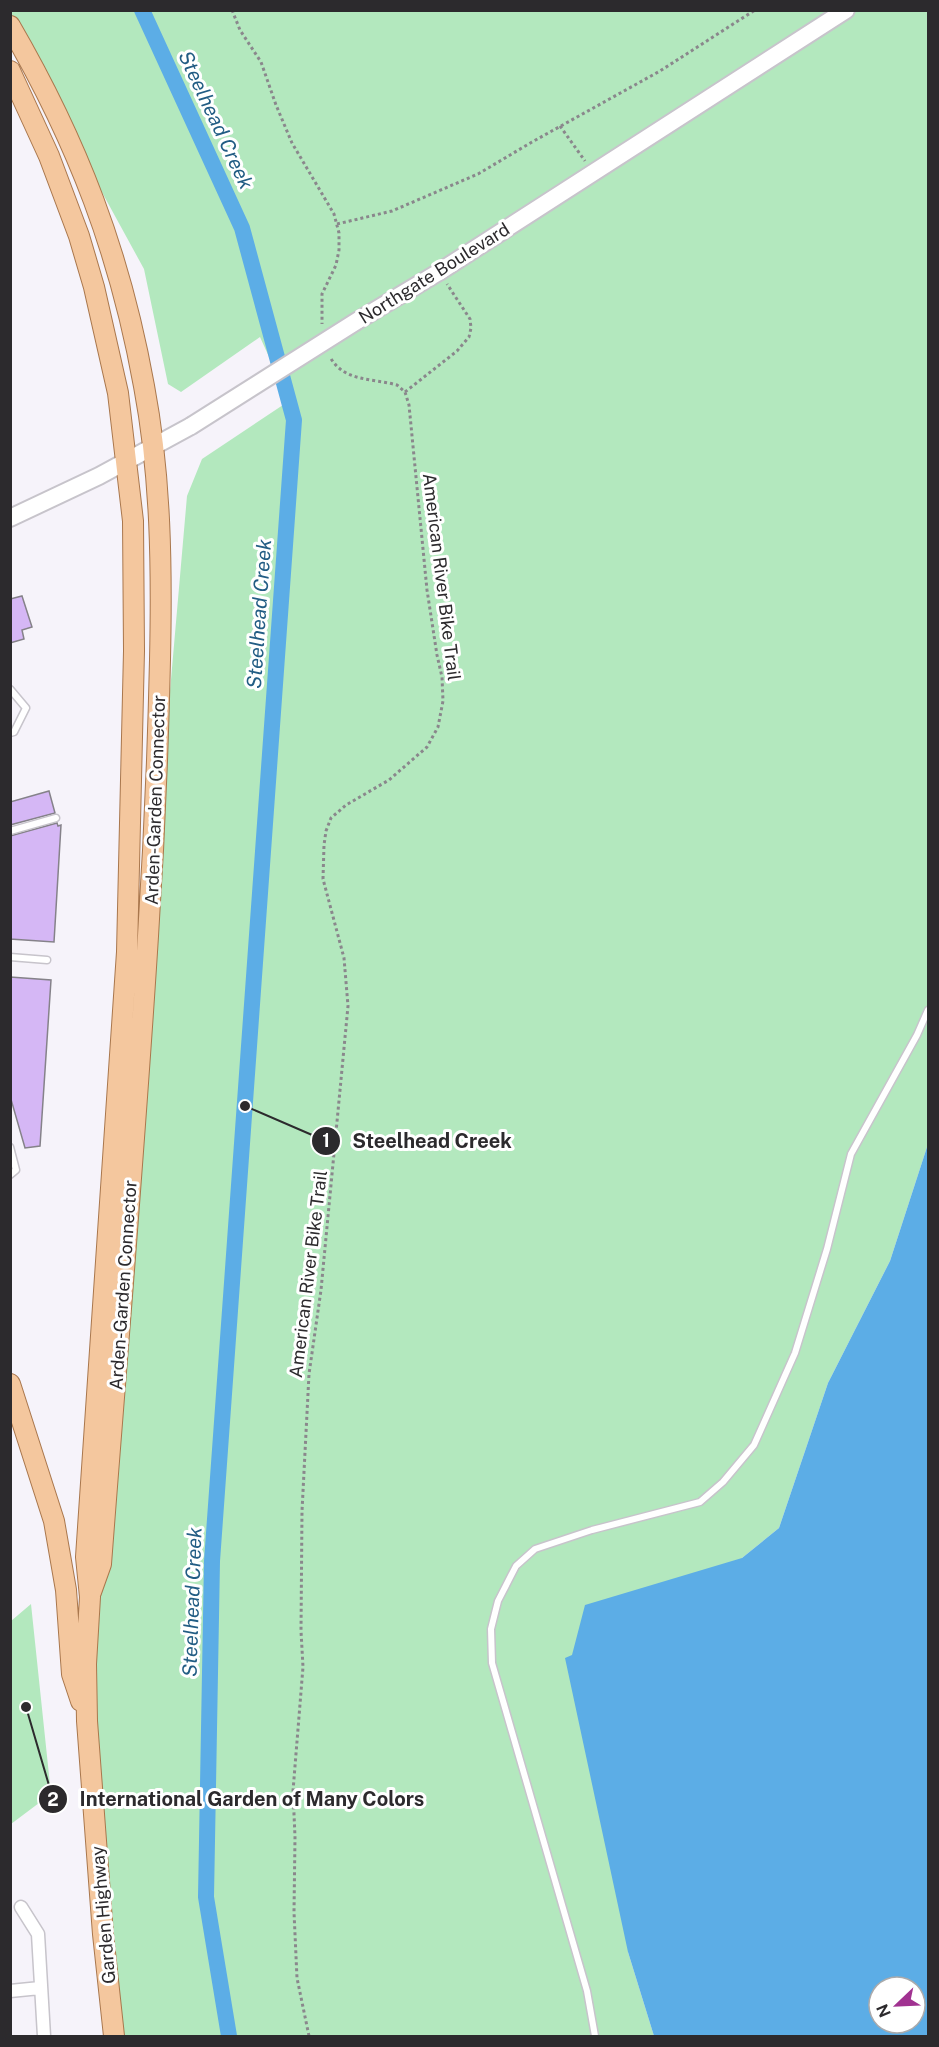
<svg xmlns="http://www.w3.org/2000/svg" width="939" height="2047" font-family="'Public Sans',sans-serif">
<rect width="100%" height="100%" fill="#f6f3fa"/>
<path fill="#b3e8be" d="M10 11H928V1144L890 1261 828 1383 779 1528 742 1558 628 1952 654 2036H119L87 1643 187 496 202 459 289 401 260 337 181 392 168 384 144 269 11 26Z
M31 1604 51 1794 11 1824V1621Z"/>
<path fill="#5cade6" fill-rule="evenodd" d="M928 1144V2036H654L628 1952 565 1658 572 1655 585 1605 742 1558 779 1528 828 1383 890 1261ZM879 1987H915V2023H879Z"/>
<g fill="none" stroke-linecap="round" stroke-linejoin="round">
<path stroke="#5cade6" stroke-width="16" d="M142 10 242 228 294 420 212 1561 206 1897 229 2036"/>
</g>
<path fill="#d5b7f5" stroke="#858289" stroke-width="1.5" d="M22 596 32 627 22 630 24 639 10 643V599Z
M49 791 55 813 10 825V802Z
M57 823 58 826 61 825 54 942 10 939V836Z
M10 977 51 980 40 1146 25 1148 10 1096Z"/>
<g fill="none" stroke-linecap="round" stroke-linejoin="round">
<defs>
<path id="service" d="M10 689 26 708 14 732 10 733
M10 831 56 818
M10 957 47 960
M10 1147 16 1170 10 1175
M595 2036 587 1991 492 1663 491 1629 498 1601 516 1566 535 1549 592 1530 700 1502 723 1482 754 1445 795 1353 827 1249 851 1154 917 1035 928 1010"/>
<path id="minor" d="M21 1907 38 1934 44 2036
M10 1991 40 1988"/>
<path id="secondary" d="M357 321 439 272 846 10
M10 518 99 476 191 426"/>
<path id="primary" d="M10 26C78 143 120 253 144 386 161 476 162 568 160 660 158 752 154 844 148 936 135 1145 117 1354 101 1564L91 1592
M10 71 49 156 79 236 94 287 118 393 133 521 134 651 127 952 86 1557 90 1597 86 1664 87 1721 103 1934 114 2036
M10 1384 54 1521 66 1590 72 1674 81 1701"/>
</defs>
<use href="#service" stroke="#c7c4cb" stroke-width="9"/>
<use href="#minor" stroke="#c7c4cb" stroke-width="15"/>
<use href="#secondary" stroke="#c7c4cb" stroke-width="20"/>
<use href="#primary" stroke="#a9774d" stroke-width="22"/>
<path stroke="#8a878c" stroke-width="3" stroke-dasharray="3 3" stroke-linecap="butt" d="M232 10 240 30 261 62 276 105 292 143 334 214 339 233V250L336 265 322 294V324
M560 126 585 161
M337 224 392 211 478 174 532 142 660 71 755 10
M405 392 457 351 469 337 471 328 470 319 447 284
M309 2036 297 1978 294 1912 295 1837 293 1791 303 1667 301 1631 302 1511 309 1374 321 1290 348 1006 344 958 323 879 324 845 326 831 331 818 346 805 389 780 427 747 438 727 443 701 442 677 437 655 427 590 409 405 405 392 397 385C372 378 344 382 330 357"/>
<use href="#service" stroke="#fff" stroke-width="6"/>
<use href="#minor" stroke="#fff" stroke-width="12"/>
<use href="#secondary" stroke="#fff" stroke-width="16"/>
<use href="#primary" stroke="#f4c79e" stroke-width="20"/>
<defs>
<path id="secondary-bridge" d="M191 426 357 321"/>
</defs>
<use href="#secondary-bridge" stroke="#c7c4cb" stroke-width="20" stroke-linecap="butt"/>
<use href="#secondary-bridge" stroke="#fff" stroke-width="16"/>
</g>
<g text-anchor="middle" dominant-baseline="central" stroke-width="6" stroke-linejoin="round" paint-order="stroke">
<g font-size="18" fill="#2c2a2d" stroke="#fff">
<text transform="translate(434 273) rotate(-32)">Northgate Boulevard</text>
<text transform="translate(442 577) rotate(83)">American River Bike Trail</text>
<text transform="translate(155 800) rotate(-88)">Arden-Garden Connector</text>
<text transform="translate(308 1274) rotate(-83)">American River Bike Trail</text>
<text transform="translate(123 1285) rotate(-86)">Arden-Garden Connector</text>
<text transform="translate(103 1915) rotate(-95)">Garden Highway</text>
</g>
<g font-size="20" font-style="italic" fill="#225d84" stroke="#fff">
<text transform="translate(216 120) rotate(65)">Steelhead Creek</text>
<text transform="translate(259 614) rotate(-86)">Steelhead Creek</text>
<text transform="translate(192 1602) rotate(-88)">Steelhead Creek</text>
</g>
</g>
<path fill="none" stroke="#2c2a2d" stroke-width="2" d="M245 1106L326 1141M26 1707L53 1799"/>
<g fill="#2c2a2d" stroke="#fff" stroke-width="2">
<circle cx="245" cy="1106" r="6"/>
<circle cx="26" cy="1707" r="6"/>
<circle cx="326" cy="1141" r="15"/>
<circle cx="53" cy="1799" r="15"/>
</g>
<g font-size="18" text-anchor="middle" font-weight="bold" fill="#fff">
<text x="326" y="1147">1</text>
<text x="53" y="1806">2</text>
</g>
<g font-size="20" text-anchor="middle" font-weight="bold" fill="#2c2a2d" stroke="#fff" stroke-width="6" stroke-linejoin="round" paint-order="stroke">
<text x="432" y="1148">Steelhead Creek</text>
<text x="252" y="1806">International Garden of Many Colors</text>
</g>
<rect width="939" height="2047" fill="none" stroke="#2c2a2d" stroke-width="24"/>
<g transform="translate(897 2005) rotate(247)"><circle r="28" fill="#ffffff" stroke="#abaaab" stroke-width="1.5"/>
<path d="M0-4.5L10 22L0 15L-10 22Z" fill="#a13291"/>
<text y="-9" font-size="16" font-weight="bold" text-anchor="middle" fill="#2c2a2d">N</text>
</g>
</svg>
